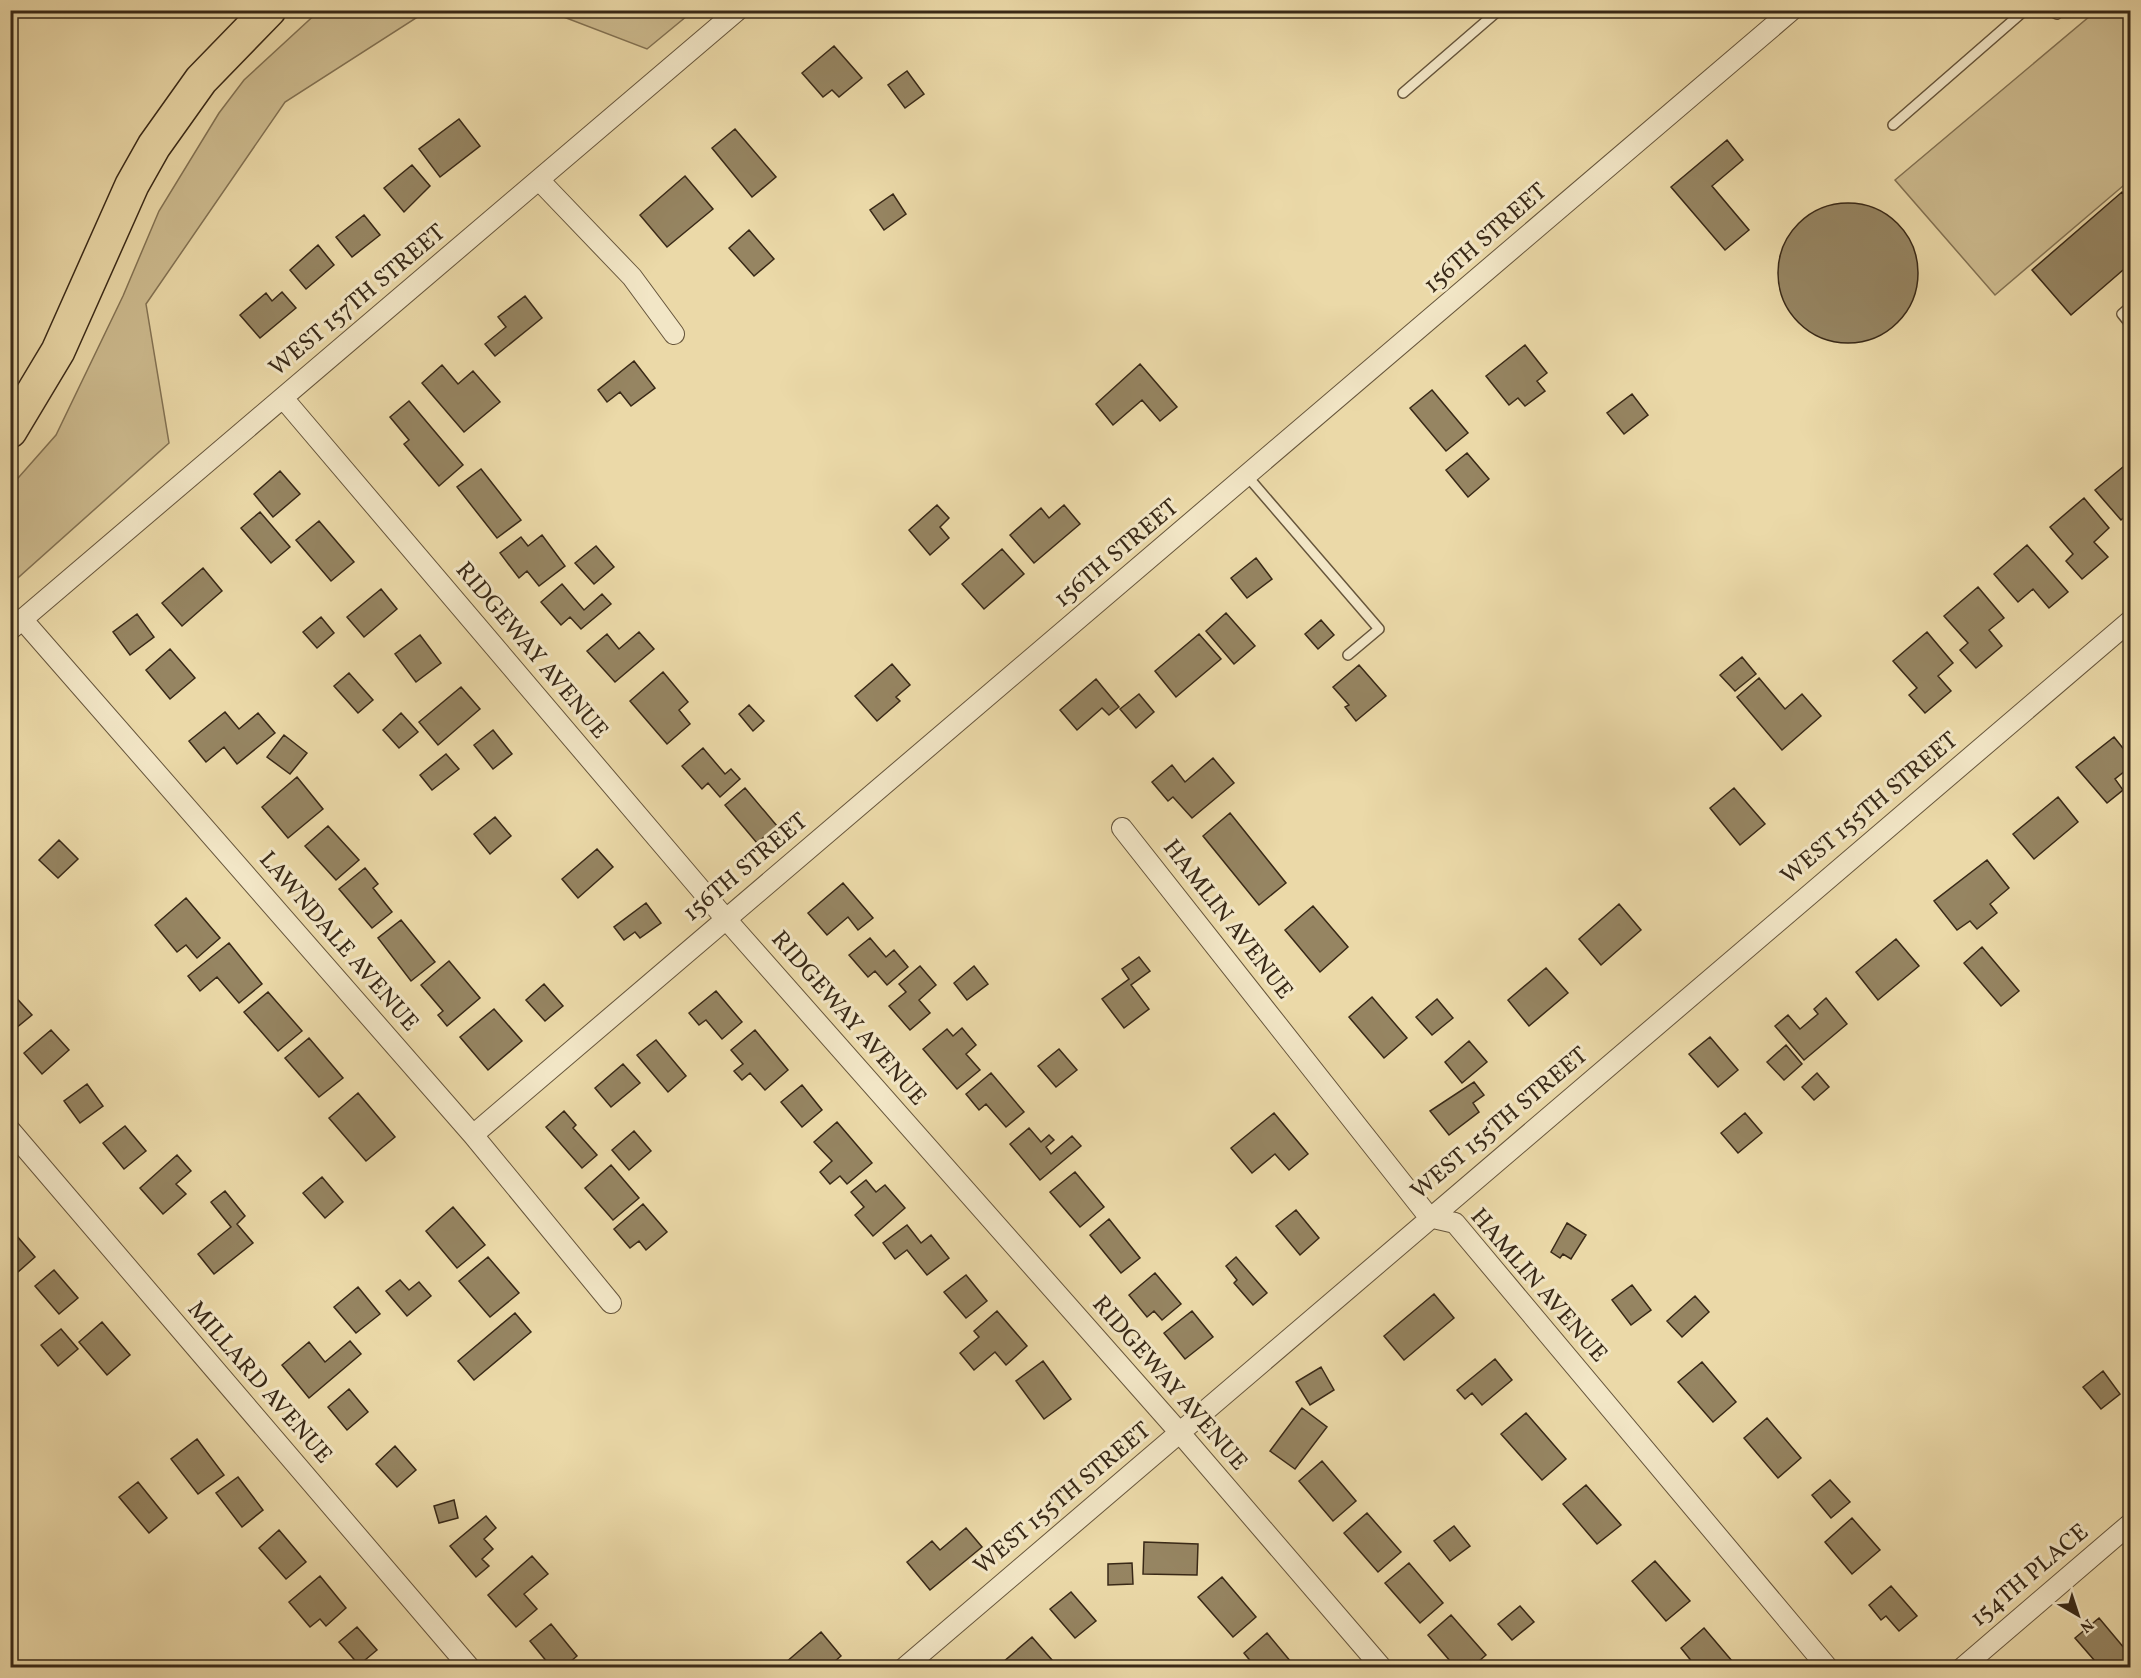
<svg xmlns="http://www.w3.org/2000/svg" width="2141" height="1678" font-family="Vollkorn,serif">
<rect width="100%" height="100%" fill="#ebd9a8"/>
<filter id="stains"><feTurbulence type="fractalNoise" baseFrequency=".00333" numOctaves="4"/><feColorMatrix values="0 0 0 0 .2 0 0 0 0 .09 0 0 0 0 .02 0 0 0 .5 -.17"/></filter>
<radialGradient id="worn" r=".72"><stop offset=".6" stop-color="#630" stop-opacity="0"/><stop offset="1" stop-color="#630" stop-opacity=".3"/></radialGradient>
<path fill="#cdbb8f" stroke="#837253" stroke-width="1.5" d="M320 10 427 11 285 102 146 304 169 443 11 584V486L56 435 123 296 159 211 219 113 244 80Z
M548 11H693L647 49Z
M2096 11H2130V180L1995 295 1895 180Z"/>
<path fill="#968562" stroke="#392917" stroke-width="1.5" d="M834 46 862 78 839 97 832 90 823 97 802 73Z
M907 71 924 94 905 108 888 85Z
M459 119 480 146 440 177 419 149Z
M735 129 776 177 752 197 712 148Z
M1727 140 1743 160 1712 186 1749 230 1725 250 1671 187Z
M412 165 430 186 404 212 384 188Z
M685 176 713 209 667 247 640 215Z
M2122 192 2130 203V264L2071 315 2032 270Z
M893 194 906 214 884 230 870 210Z
M1778 273a70 70 0 1 1 140 0a70 70 0 1 1-140 0Z
M364 215 380 235 352 257 336 237Z
M749 230 774 259 754 276 729 248Z
M318 245 334 265 306 289 290 270Z
M282 292 296 308 260 338 240 315 266 293 272 301Z
M525 296 542 318 495 356 485 344 506 327 498 317Z
M1525 345 1547 373 1537 381 1545 391 1525 406 1518 398 1509 405 1486 376Z
M634 361 655 388 631 406 620 392 607 402 598 390Z
M1140 364 1177 407 1160 421 1142 400 1113 425 1096 404Z
M442 365 458 384 473 371 500 402 464 432 422 383Z
M1432 390 1468 433 1446 451 1410 408Z
M1632 394 1648 415 1624 434 1607 413Z
M409 401 463 465 439 486 404 444 409 440 390 417Z
M1467 453 1489 479 1468 497 1446 470Z
M2129 462 2130 512 2121 520 2095 490Z
M481 469 521 520 497 538 457 487Z
M280 471 300 494 273 517 254 494Z
M2084 498 2109 528 2094 542 2108 557 2082 579 2066 561 2073 554 2050 527Z
M937 505 949 518 940 527 949 538 930 555 909 530Z
M1064 505 1080 524 1034 563 1010 535 1041 508 1049 518Z
M260 512 290 547 271 563 241 528Z
M319 521 354 562 331 581 296 540Z
M542 535 565 566 539 586 527 571 519 578 500 553 521 537 528 546Z
M2027 545 2068 592 2049 608 2033 589 2018 602 1994 574Z
M596 546 614 567 594 584 575 563Z
M1002 549 1024 574 984 609 962 584Z
M1256 558 1272 579 1247 598 1231 578Z
M203 568 222 591 182 626 162 603Z
M562 584 584 610 602 594 611 604 581 629 570 617 561 625 541 602Z
M1978 587 2004 618 1989 630 2002 646 1976 668 1960 650 1968 643 1944 616Z
M381 589 397 609 364 637 347 617Z
M1226 613 1255 646 1234 664 1206 631Z
M137 614 154 637 130 655 113 632Z
M321 617 334 633 317 648 303 632Z
M1321 620 1334 635 1318 649 1305 634Z
M639 632 654 649 615 682 587 651 607 634 619 649Z
M1927 632 1953 663 1938 676 1951 691 1925 713 1909 695 1917 688 1893 661Z
M1199 634 1221 659 1176 697 1155 671Z
M420 635 441 663 416 682 395 654Z
M170 649 195 678 170 699 146 670Z
M1742 657 1756 674 1735 691 1720 675Z
M892 664 910 685 896 697 900 701 877 721 855 696Z
M1359 665 1386 696 1356 721 1345 707 1349 705 1333 687Z
M663 672 688 702 679 710 690 724 667 744 630 701Z
M349 673 373 700 358 713 334 686Z
M1759 678 1785 709 1802 694 1821 716 1782 750 1737 697Z
M1096 679 1119 707 1109 715 1102 708 1077 730 1060 710Z
M461 687 480 709 438 745 419 722Z
M1139 694 1154 712 1136 728 1120 709Z
M749 705 764 721 753 731 739 714Z
M225 712 239 729 258 713 275 733 237 764 224 747 206 762 189 741Z
M401 713 418 732 399 748 383 730Z
M493 730 512 754 493 769 474 745Z
M284 735 307 753 290 774 267 757Z
M2114 737 2130 757V767L2115 779 2123 790 2107 803 2076 767Z
M703 748 725 774 731 769 740 779 720 797 708 783 702 789 682 766Z
M446 754 459 769 432 790 420 775Z
M1213 758 1234 783 1192 818 1173 797 1168 801 1152 782 1172 765 1185 782Z
M297 777 323 809 288 838 262 807Z
M745 788 777 826 757 843 725 805Z
M1734 788 1765 824 1740 845 1710 808Z
M2058 797 2078 822 2034 859 2013 834Z
M1230 813 1286 883 1259 905 1203 836Z
M495 817 511 836 490 854 474 834Z
M328 826 359 860 336 880 305 846Z
M59 840 78 859 58 878 39 860Z
M597 849 613 867 578 898 562 879Z
M1987 860 2009 888 1990 904 1997 913 1977 929 1970 921 1957 930 1934 901Z
M365 868 378 884 373 888 392 912 372 928 339 889Z
M843 883 873 918 858 930 848 917 827 935 808 913Z
M186 898 220 938 197 958 186 945 177 952 155 925Z
M646 903 661 923 640 938 635 932 624 940 614 927Z
M1619 904 1641 930 1601 965 1579 939Z
M1313 906 1348 947 1320 972 1285 930Z
M401 920 435 962 411 981 378 938Z
M870 938 886 957 894 950 908 967 887 985 875 971 868 977 849 955Z
M1896 939 1919 966 1878 1000 1856 972Z
M229 943 262 984 239 1003 217 977 200 991 188 976Z
M1982 947 2019 991 2001 1006 1964 963Z
M1139 957 1150 971 1131 985 1149 1009 1124 1028 1102 999 1129 979 1122 969Z
M449 961 480 998 447 1026 438 1015 443 1011 421 985Z
M920 966 936 985 919 1000 930 1013 910 1030 889 1006 906 992 899 984Z
M974 966 988 984 967 1000 954 983Z
M1546 968 1568 993 1529 1026 1508 1000Z
M544 984 563 1006 545 1021 526 1000Z
M10 991 32 1015 10 1033Z
M716 991 742 1022 722 1039 706 1020 699 1025 689 1013Z
M268 992 302 1031 278 1051 244 1012Z
M1372 997 1407 1038 1384 1058 1349 1017Z
M1826 998 1847 1024 1804 1060 1775 1026 1788 1015 1800 1029 1818 1014 1814 1009Z
M1437 999 1453 1018 1432 1035 1416 1017Z
M494 1009 522 1041 488 1070 460 1037Z
M962 1028 976 1045 966 1054 980 1070 957 1089 923 1049 947 1029 953 1036Z
M51 1030 69 1050 42 1074 24 1053Z
M755 1030 788 1070 765 1090 750 1073 742 1080 734 1071 743 1064 731 1050Z
M1710 1037 1738 1070 1718 1087 1689 1054Z
M309 1038 343 1078 319 1097 285 1058Z
M656 1040 686 1076 668 1092 637 1055Z
M1469 1041 1487 1062 1462 1083 1445 1062Z
M1786 1045 1802 1064 1784 1080 1767 1062Z
M1059 1049 1077 1070 1056 1087 1038 1066Z
M623 1064 640 1083 611 1107 595 1088Z
M991 1073 1024 1112 1006 1127 986 1104 979 1110 966 1094Z
M1817 1073 1829 1087 1814 1100 1802 1087Z
M1474 1082 1484 1095 1473 1103 1479 1112 1449 1135 1430 1111Z
M87 1084 103 1106 80 1123 64 1101Z
M802 1085 822 1110 802 1127 781 1102Z
M358 1093 395 1137 366 1161 329 1118Z
M564 1111 576 1125 573 1128 597 1155 582 1168 546 1127Z
M1274 1113 1308 1154 1289 1170 1275 1154 1252 1173 1231 1148Z
M1745 1113 1762 1133 1738 1153 1721 1133Z
M837 1122 872 1163 847 1184 840 1176 830 1184 820 1172 832 1161 814 1142Z
M125 1126 146 1151 124 1169 103 1143Z
M1029 1128 1041 1142 1049 1135 1054 1140 1046 1147 1051 1154 1072 1136 1081 1146 1040 1180 1010 1144Z
M634 1131 651 1151 629 1170 612 1150Z
M177 1155 191 1171 176 1184 186 1194 163 1214 140 1188Z
M611 1165 639 1198 613 1220 585 1188Z
M1075 1172 1104 1207 1080 1227 1050 1192Z
M322 1177 343 1202 325 1218 303 1193Z
M866 1180 876 1192 885 1185 905 1208 873 1236 855 1215 864 1207 851 1192Z
M225 1191 245 1216 237 1224 253 1243 214 1274 198 1254 231 1227 211 1202Z
M643 1204 667 1232 646 1250 639 1241 630 1248 614 1229Z
M453 1207 485 1245 457 1268 426 1231Z
M1296 1210 1319 1238 1300 1255 1276 1226Z
M1109 1219 1140 1258 1121 1273 1090 1235Z
M1567 1223 1586 1235 1571 1259 1563 1254 1560 1258 1551 1252Z
M907 1225 921 1243 931 1235 949 1258 927 1275 907 1250 895 1259 883 1243Z
M10 1228 35 1257 18 1272 10 1263Z
M488 1257 519 1293 490 1317 459 1281Z
M1236 1257 1267 1293 1253 1305 1234 1283 1237 1280 1226 1266Z
M54 1270 78 1298 59 1314 35 1286Z
M1155 1273 1181 1304 1162 1320 1154 1311 1147 1317 1129 1295Z
M966 1275 987 1301 966 1318 944 1292Z
M400 1280 409 1290 419 1282 431 1296 407 1316 386 1291Z
M1632 1285 1651 1310 1631 1325 1612 1300Z
M358 1287 380 1314 356 1333 334 1307Z
M1434 1294 1454 1318 1404 1360 1384 1336Z
M1695 1296 1709 1312 1682 1337 1667 1321Z
M997 1311 1027 1346 1006 1365 995 1352 974 1370 960 1353 979 1337 974 1331Z
M1192 1311 1213 1337 1185 1359 1164 1333Z
M515 1313 531 1332 474 1380 458 1361Z
M102 1322 130 1355 107 1375 79 1342Z
M61 1329 78 1349 58 1366 41 1345Z
M350 1341 361 1354 309 1398 282 1365 309 1342 325 1362Z
M1495 1359 1512 1380 1482 1405 1472 1393 1465 1399 1457 1390Z
M1043 1361 1071 1399 1044 1419 1016 1381Z
M1702 1362 1736 1402 1713 1422 1678 1382Z
M1321 1367 1334 1390 1310 1405 1296 1382Z
M2103 1371 2120 1394 2101 1409 2083 1387Z
M349 1389 368 1412 347 1430 328 1407Z
M1302 1408 1327 1427 1295 1469 1270 1451Z
M1526 1413 1566 1459 1542 1480 1501 1434Z
M1767 1418 1801 1458 1778 1478 1744 1438Z
M197 1439 224 1475 198 1494 171 1459Z
M395 1446 416 1470 397 1487 376 1464Z
M1322 1461 1356 1501 1333 1521 1299 1481Z
M238 1477 263 1510 242 1527 216 1493Z
M1830 1480 1850 1502 1831 1518 1812 1495Z
M138 1482 167 1518 149 1533 119 1497Z
M1586 1485 1621 1525 1597 1544 1563 1504Z
M454 1500 458 1518 439 1523 434 1506Z
M1367 1513 1401 1552 1378 1572 1344 1533Z
M486 1516 496 1528 484 1539 493 1549 482 1559 489 1566 476 1577 450 1546Z
M1852 1518 1880 1550 1852 1574 1825 1542Z
M1454 1526 1470 1546 1450 1561 1434 1541Z
M966 1528 982 1547 930 1590 907 1562 932 1541 940 1550Z
M279 1530 306 1562 286 1579 259 1548Z
M1144 1542 1198 1544 1197 1575 1143 1574Z
M532 1556 548 1574 524 1594 537 1609 516 1627 488 1595Z
M1655 1561 1690 1601 1666 1621 1632 1581Z
M1132 1563 1133 1584 1108 1585V1564Z
M1409 1563 1443 1603 1420 1623 1385 1583Z
M320 1576 346 1608 326 1626 320 1619 310 1627 289 1602Z
M1222 1577 1256 1617 1233 1637 1198 1597Z
M1891 1586 1917 1616 1899 1631 1886 1616 1881 1620 1869 1605Z
M1071 1592 1096 1621 1075 1638 1050 1609Z
M1520 1606 1534 1622 1512 1640 1498 1624Z
M1451 1615 1486 1655 1471 1668H1456L1428 1635Z
M2099 1618 2130 1655V1660L2121 1668H2101L2075 1638Z
M551 1624 577 1656 563 1668H552L530 1641Z
M357 1627 377 1650 359 1665 339 1642Z
M1704 1628 1738 1668H1697L1681 1648Z
M821 1632 841 1656 827 1668H789L785 1663Z
M1267 1633 1296 1668H1256L1244 1653Z
M1032 1637 1052 1660 1042 1668H1005L1002 1663Z"/>
<g fill="none" stroke-linecap="round" stroke-linejoin="round">
<defs>
<path id="lane" d="M2050 10 2057 14 2060 10
M1403 93 1499 10
M1893 125 2025 10
M2130 307 2122 314 2130 324
M1248 477 1379 629 1348 655"/>
<path id="street" d="M539 180 632 277 674 334
M283 398 725 918 1180 1433 1382 1668
M22 619 473 1135 611 1303
M10 630 738 10
M1122 828 1429 1217 1455 1223 1828 1668
M10 1130 470 1668
M473 1135 1792 10
M904 1668 2130 621
M1962 1668 2130 1524"/>
<path id="highway" d="M10 431 58 351 132 185 154 146 201 80 269 10"/>
</defs>
<use href="#lane" stroke="#66553b" stroke-width="12"/>
<use href="#street" stroke="#66553b" stroke-width="22"/>
<use href="#highway" stroke="#392917" stroke-width="36"/>
<use href="#lane" stroke="#f2e6c6" stroke-width="9"/>
<use href="#street" stroke="#f2e6c6" stroke-width="20"/>
<use href="#highway" stroke="#ebd9a8" stroke-width="33"/>
</g>
<g text-anchor="middle" dominant-baseline="central" stroke-width="6" stroke-linejoin="round" paint-order="stroke">
<g font-size="24" fill="#392917" stroke="#f2e6c6">
<text transform="translate(1486 239) rotate(-41)">156TH STREET</text>
<text transform="translate(358 301) rotate(-40)">WEST 157TH STREET</text>
<text transform="translate(1117 554) rotate(-40)">156TH STREET</text>
<text transform="translate(531 651) rotate(50)">RIDGEWAY AVENUE</text>
<text transform="translate(1870 809) rotate(-40)">WEST 155TH STREET</text>
<text transform="translate(746 868) rotate(-40)">156TH STREET</text>
<text transform="translate(1227 920) rotate(52)">HAMLIN AVENUE</text>
<text transform="translate(338 942) rotate(49)">LAWNDALE AVENUE</text>
<text transform="translate(848 1019) rotate(49)">RIDGEWAY AVENUE</text>
<text transform="translate(1500 1124) rotate(-40)">WEST 155TH STREET</text>
<text transform="translate(1538 1286) rotate(49)">HAMLIN AVENUE</text>
<text transform="translate(259 1383) rotate(49)">MILLARD AVENUE</text>
<text transform="translate(1169 1384) rotate(49)">RIDGEWAY AVENUE</text>
<text transform="translate(1063 1499) rotate(-40)">WEST 155TH STREET</text>
<text transform="translate(2030 1576) rotate(-40)">154TH PLACE</text>
</g>
</g>
<rect width="2141" height="1678" fill="none" stroke="#ebd9a8" stroke-width="36"/>
<rect x="12" y="12" width="2117" height="1654" fill="none" stroke="#392917" stroke-width="3"/>
<rect x="18" y="18" width="2105" height="1642" fill="none" stroke="#392917" stroke-width="1.5"/>
<g transform="translate(2078 1615) rotate(141)" stroke="#f2e6c6" stroke-width="4.5" paint-order="stroke">
<path d="M0-4.5L10 22L0 15L-10 22Z" fill="#392917"/>
<text y="-9" font-size="16" font-weight="bold" text-anchor="middle" fill="#392917">N</text>
</g>
<rect width="100%" height="100%" filter="url(#stains)"/>
<rect width="100%" height="100%" fill="url(#worn)"/>
</svg>
